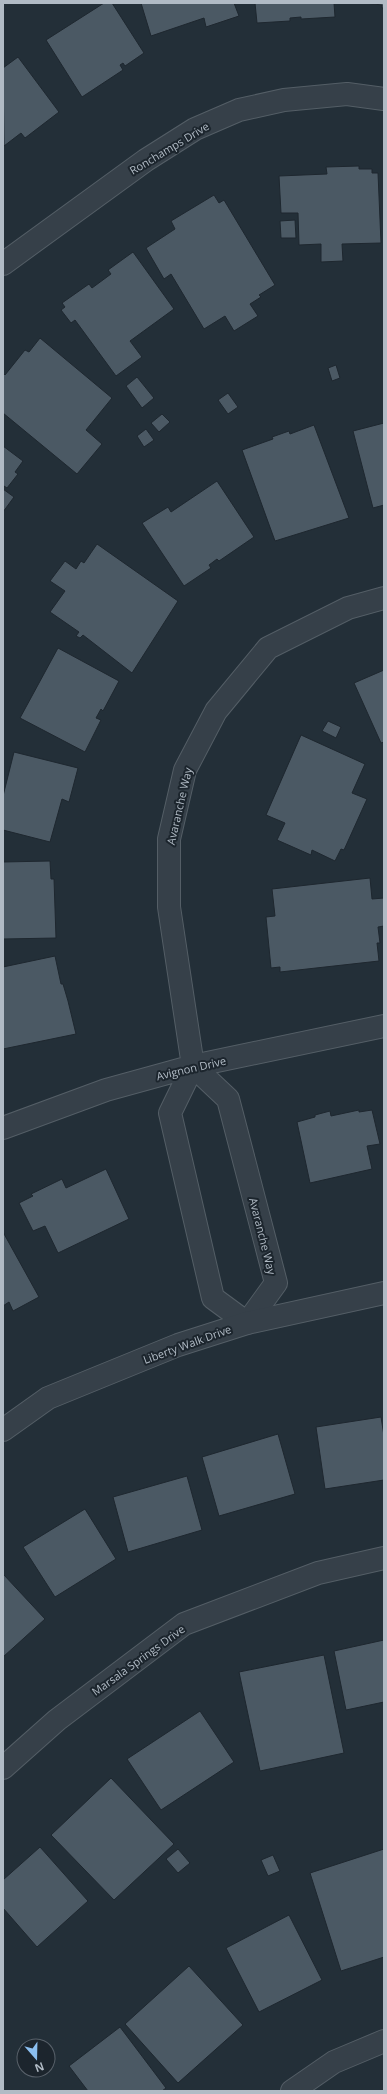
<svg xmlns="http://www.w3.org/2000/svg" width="387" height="2094" font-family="'Open Sans',sans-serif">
<rect width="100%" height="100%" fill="#232f38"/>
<path fill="#4b5964" stroke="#1e272f" d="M104 3H112L144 53 125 66 123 63 120 65 123 70 82 97 46 40Z
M141 3H234L239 16 206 27 204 18 151 36Z
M255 3H334L335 17 301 19V17L290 18V21L257 23Z
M365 3H384V8H382V5Z
M18 57 59 112 25 138 21 133 4 146 3 68Z
M359 166V169H372V173H378L381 243 342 244 343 261 321 262V244L299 245 298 213H281L279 176 327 174 326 167Z
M214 195 219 203 224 200 275 285 259 295 261 297 250 304 258 316 234 331 225 316 204 329 171 274 164 279 146 248 175 229 171 221Z
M295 220 296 238H281L280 221Z
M133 252 174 309 130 341 142 357 116 376 75 320 71 323 61 310 65 307 62 303 89 284 92 288 111 274 108 270Z
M40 338 112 398 86 430 102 444 77 474 3 413V373L5 375 25 350 29 352Z
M336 365 340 378 332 381 328 368Z
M137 377 154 398 142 408 126 386Z
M228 393 238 407 228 414 218 400Z
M162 414 170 422 159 432 151 423Z
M384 423V505L373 508 353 431Z
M314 425 349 518 275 541 242 450 273 439 272 437 289 431 290 434Z
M146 429 154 440 144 447 137 436Z
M3 446 23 461 15 472 18 474 7 488 4 486 3 488Z
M217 481 254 537 219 561 217 559 209 565 211 568 184 586 142 523 168 507 171 512Z
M3 489 14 497 3 512Z
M97 544 178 601 132 673 83 635 80 638 76 636 79 632 50 612 65 591 50 581 65 561 76 569 81 561 84 563Z
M58 648 119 681 103 711 101 709 96 718 101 720 85 752 20 718Z
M384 670V742L381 743 354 683Z
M328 721 341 727 336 738 322 731Z
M301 735 365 764 352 793 367 799 344 850 341 849 335 861 312 850 311 855 277 840 285 823 266 815Z
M14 752 78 768 69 802 62 799 50 842 3 830V796Z
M50 861 51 879H54L56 938 3 939V862Z
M370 878 372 899 384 898V926L378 927 380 943H377L379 961 280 972V967L271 968 266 917 275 916 272 889Z
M55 956 61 984H63L68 1001 76 1034 3 1049V967Z
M359 1110V1112L372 1110 380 1144 367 1146 372 1169 310 1183 297 1122 315 1117V1115L330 1111 331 1116Z
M106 1169 129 1219 58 1253 45 1226 33 1231 19 1203 33 1196 31 1194 62 1179 66 1188Z
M3 1232 39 1297 13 1311 9 1302 3 1306Z
M381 1417 384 1436V1480L325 1489 316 1427Z
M278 1434 295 1494 219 1516 202 1457Z
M187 1476 202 1530 128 1552 113 1497Z
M85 1509 116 1559 55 1597 23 1547Z
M4 1575 45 1619 3 1657V1577Z
M384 1640V1702L346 1710 334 1651Z
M324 1655 344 1753 260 1771 239 1672Z
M200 1711 234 1762 161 1810 127 1759Z
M111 1778 174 1844 114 1900 51 1835Z
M40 1847 88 1901 37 1947 3 1908V1880Z
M178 1849 190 1863 178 1873 166 1859Z
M384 1849V1957L341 1971 310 1873Z
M273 1855 280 1871 268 1876 261 1860Z
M289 1915 322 1980 259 2012 226 1948Z
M189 1966 243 2025 178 2083 125 2024Z
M120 2027 166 2088 162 2091H88L69 2066Z"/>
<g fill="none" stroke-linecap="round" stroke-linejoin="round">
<defs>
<path id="minor" d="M3 264 146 160 195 129 239 110 284 100 347 94 384 99
M193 1066 228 1099 276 1283 247 1323 213 1298 170 1113 193 1066 169 907V839L185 770 216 711 268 648 348 608 384 598
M3 1128 106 1090 193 1066 384 1026
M3 1768 57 1720 184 1624 318 1573 384 1558
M292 2091 334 2062 384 2041"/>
<path id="tertiary" d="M3 1430 48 1398 178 1345 247 1323 384 1293"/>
</defs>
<use href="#minor" stroke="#545e66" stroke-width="24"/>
<use href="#tertiary" stroke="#545e66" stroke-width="24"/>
<use href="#minor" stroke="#364049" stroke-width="22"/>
<use href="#tertiary" stroke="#364049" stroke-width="22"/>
</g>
<g text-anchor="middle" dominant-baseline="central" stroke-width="4" stroke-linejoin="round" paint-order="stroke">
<g font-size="11" fill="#b1bbc5" stroke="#1c252d">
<text transform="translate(169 148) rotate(-31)">Ronchamps Drive</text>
<text transform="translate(179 806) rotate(-77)">Avaranche Way</text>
<text transform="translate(191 1068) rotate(-13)">Avignon Drive</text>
<text transform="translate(263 1236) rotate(76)">Avaranche Way</text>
<text transform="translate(187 1344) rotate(-20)">Liberty Walk Drive</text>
<text transform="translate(138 1660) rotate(-36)">Marsala Springs Drive</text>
</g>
</g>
<rect width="387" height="2094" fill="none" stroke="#b1bbc5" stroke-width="8"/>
<g transform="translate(36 2058) rotate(160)"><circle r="19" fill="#1c252d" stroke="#58616a"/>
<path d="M0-3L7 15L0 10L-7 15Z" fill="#8bbff0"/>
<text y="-6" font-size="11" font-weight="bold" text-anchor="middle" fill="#b1bbc5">N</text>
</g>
</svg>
